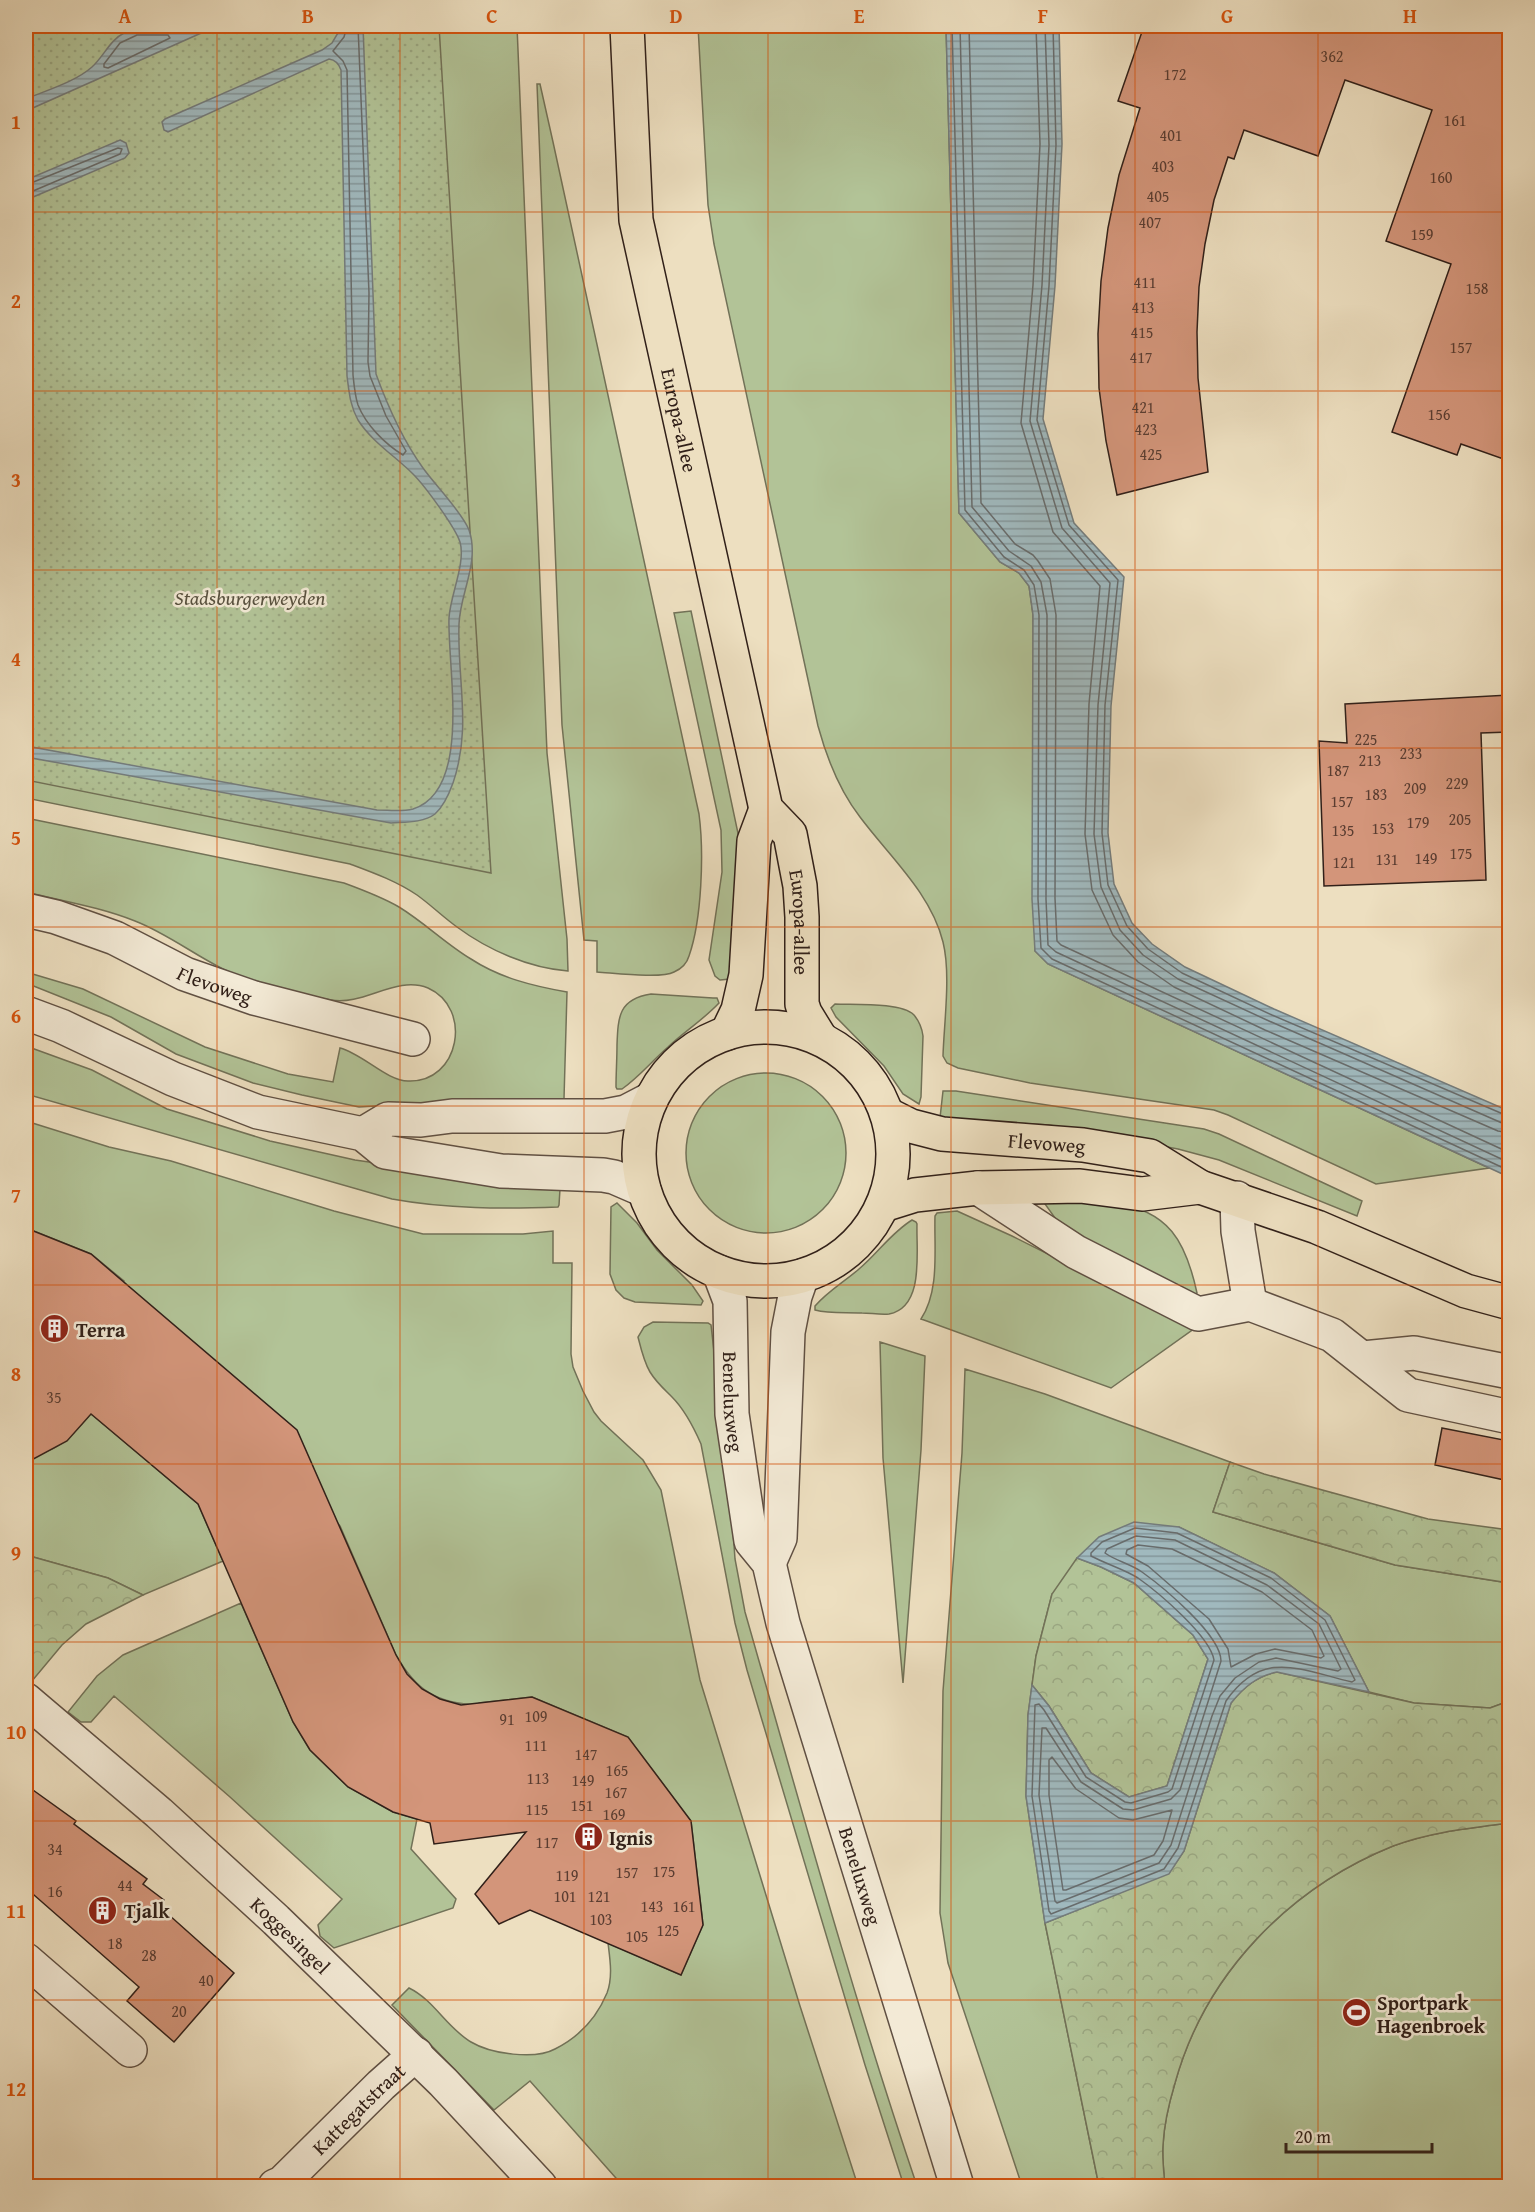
<svg xmlns="http://www.w3.org/2000/svg" width="1535" height="2212" font-family="'Gentium Book Plus',serif">
<defs>
<pattern id="forest-crowns" width="20" height="18" patternUnits="userSpaceOnUse" patternTransform="scale(1.5)"><rect width="20" height="18" fill="#b2c397"/><path d="M2 6a3 3 0 1 1 6 0M12 15a3 3 0 1 1 6 0" fill="none" stroke="#9aa782"/></pattern>
<pattern id="park-dots" width="8" height="8" patternUnits="userSpaceOnUse" patternTransform="scale(1.5)"><rect width="8" height="8" fill="#b2c397"/><path d="M2 2h.1M6 6h.1" fill="none" stroke="#9aa782" stroke-width="1.8" stroke-linecap="round"/></pattern>
<pattern id="water-rules" width="6" height="5" patternUnits="userSpaceOnUse" patternTransform="scale(1.5)"><rect width="6" height="5" fill="#a0b9be"/><path d="M0 2.5h6" fill="none" stroke="#83969a"/></pattern>
</defs>
<rect width="100%" height="100%" fill="#eddfc0"/>
<filter id="stains"><feTurbulence type="fractalNoise" baseFrequency=".00333" numOctaves="4"/><feColorMatrix values="0 0 0 0 .2 0 0 0 0 .09 0 0 0 0 .02 0 0 0 .5 -.17"/></filter>
<radialGradient id="worn" r=".72"><stop offset=".6" stop-color="#630" stop-opacity="0"/><stop offset="1" stop-color="#630" stop-opacity=".3"/></radialGradient>
<path fill="#b2c397" stroke="#727258" stroke-width="1.5" d="M363 26H517L547 753 567 939 568 971C529 968 488 950 457 927 443 917 431 905 417 895 396 881 374 873 350 864L26 798V757L468 528Z
M698 26H946L959 513 1000 562 1019 573 1029 586 1033 615 1035 951 1048 964 1489 1168 1376 1184 1228 1115 1214 1110 1030 1083 958 1068 947 1063 943 1056C944 1023 951 974 943 942 931 893 889 856 860 817 839 790 827 759 818 726L714 244 708 205Z
M537 84H540L553 142 699 814C704 852 702 919 689 956 687 963 681 969 674 972 661 979 614 973 597 972V941L584 940 562 725Z
M691 611 739 838 730 979 720 980 715 976 709 960 722 872 721 830 674 613Z
M26 818 344 883C363 890 382 897 399 907 425 923 446 944 471 959 500 978 533 986 567 992L564 1099 460 1101 359 1107 302 1095 253 1083 176 1054 111 1017 26 983V972L83 989 205 1047 288 1074 333 1082 340 1048C363 1054 387 1081 408 1081 460 1083 473 1008 428 988 396 975 364 1006 331 1000 295 994 255 985 223 969 193 954 166 933 135 921 100 907 62 901 26 892Z
M651 994 713 998H717L719 1003C703 1020 685 1031 668 1047 652 1061 639 1077 622 1089H617L616 1087C616 1073 617 1059 617 1045 618 1016 619 999 651 994Z
M835 1004C853 1005 901 1002 914 1015 919 1021 922 1028 923 1036L921 1097 919 1104 903 1094 884 1066 836 1017 831 1008Z
M26 1046 92 1070 167 1109 270 1141 355 1160 560 1189 559 1205 558 1207C503 1209 447 1209 392 1199L26 1094Z
M686 1153a80 80 0 1 1 160 0a80 80 0 1 1-160 0Z
M943 1091H956L1204 1129 1219 1134 1362 1201 1357 1216 1219 1160 1178 1149 1049 1125 940 1118Z
M26 1121 109 1147 171 1161 334 1211 423 1234H523L553 1231V1263H572L571 1354 573 1367 583 1391 594 1412 601 1421 643 1460 661 1490 700 1680 800 2006 858 2186H623L530 2081 494 2110 392 2005 409 1988C434 2000 447 2028 471 2042 491 2054 535 2060 555 2049 579 2037 597 2017 607 1993 613 1977 610 1959 608 1943L681 1975 703 1925 691 1821 628 1737 532 1697 479 1703 478 1705C437 1704 416 1690 396 1655L340 1526 123 1283 124 1281 91 1254 26 1228Z
M1048 1202C1070 1204 1092 1200 1113 1203 1169 1210 1186 1242 1197 1293L1193 1296 1060 1225 1045 1204Z
M617 1203 637 1223 657 1250 692 1285 703 1301 701 1305 635 1302 624 1298 616 1290 610 1274 611 1207Z
M957 1211 1012 1236 1195 1328 1111 1388 924 1320 921 1319C940 1290 934 1249 935 1216L937 1213Z
M912 1220 916 1222 917 1224C916 1251 925 1307 889 1314 881 1315 870 1313 862 1313 846 1312 830 1314 815 1310V1306C828 1291 844 1282 859 1269 878 1253 891 1233 912 1220Z
M653 1322 708 1323 711 1325 731 1502 735 1559 745 1612C800 1804 853 1997 917 2186H904L865 2065 747 1670 735 1623 701 1444C694 1428 685 1410 672 1397 664 1389 656 1382 650 1372 644 1362 641 1349 638 1337L644 1327Z
M880 1342 925 1356 921 1450 903 1683 883 1458Z
M965 1369 1045 1394 1230 1462 1213 1512 1395 1565 1509 1583V1701L1490 1708 1414 1703 1369 1692 1330 1616 1274 1573 1179 1527 1052 1594 1036 1656 1028 1715 1026 1796 1045 1923 1099 2186H1022L948 1963 940 1913 943 1691 962 1453Z
M45 1375 198 1504 223 1561 143 1595 108 1578 26 1555V1457C58 1451 67 1441 88 1417Z
M241 1603 293 1722 310 1750 348 1787 393 1812 417 1819 411 1849 456 1899 453 1908 334 1948 320 1936 318 1925 342 1899 230 1797 114 1696 91 1722H81L68 1712 97 1676 123 1655Z
M1509 1823V2186H1165C1164 2173 1162 2159 1163 2145 1164 2124 1169 2103 1175 2083 1205 1974 1289 1888 1393 1846 1430 1832 1470 1828 1509 1823Z"/>
<path fill="url(#forest-crowns)" stroke="#727258" stroke-width="1.5" d="M1230 1462 1264 1474 1428 1519 1509 1530V1583L1395 1565 1213 1512Z
M26 1555 108 1578 143 1595 86 1624 62 1645 32 1681 26 1676Z
M1077 1558 1101 1567 1134 1583 1193 1635 1208 1659 1167 1786 1129 1797 1091 1773 1049 1706 1032 1685 1036 1656 1052 1594Z
M1277 1672 1414 1703 1490 1708 1509 1701V1823C1470 1828 1430 1832 1393 1846 1289 1888 1205 1974 1175 2083 1169 2103 1164 2124 1163 2145 1162 2159 1164 2173 1165 2186H1099L1045 1923 1169 1873 1184 1851 1231 1703C1244 1687 1257 1676 1277 1672Z"/>
<path fill="url(#park-dots)" stroke="#727258" stroke-width="1.5" d="M26 26H439L491 873 26 780Z"/>
<path fill="url(#water-rules)" stroke="#747c7c" stroke-width="1.5" d="M188 26H217L26 111V99C47 90 75 82 92 67 104 56 110 40 124 33 141 24 168 30 188 26Z
M342 26H363L376 374C388 407 402 439 423 468 435 485 462 512 469 530 480 562 460 593 459 624 457 681 472 727 453 783 449 794 444 806 435 814 423 823 405 822 391 823L26 757V746L377 810C389 810 401 812 413 809 473 790 447 666 449 618 450 596 466 563 460 542 455 527 425 486 413 474 395 456 372 442 358 420 350 406 349 391 347 376L341 70C339 64 336 60 329 59L168 132 164 130 162 122 165 119 322 50 332 43Z
M946 26H1059L1062 144 1055 286 1043 419 1074 523 1124 577 1111 706 1108 833 1114 884 1132 923 1152 944 1185 967 1274 1009 1509 1111V1177L1048 964 1035 951 1032 899 1033 615 1029 586 1019 573 1000 562 959 513Z
M120 140 126 143 129 153 125 158 26 200V180Z
M1134 1522 1179 1527 1274 1573 1330 1616 1369 1692 1277 1672C1257 1676 1244 1687 1231 1703L1184 1851 1169 1874 1045 1923 1026 1796 1028 1715 1032 1685 1049 1706 1091 1773 1129 1797 1167 1786 1208 1659 1193 1635 1134 1583 1101 1567 1077 1558 1099 1537Z"/>
<g fill="none" stroke-linecap="round" stroke-linejoin="round">
<path stroke="#686c6c" stroke-width="1.5" d="M347 26 344 37 333 51 343 61 347 70 353 375C354 385 355 396 358 405 366 425 385 444 403 455L406 451 386 416 370 376 368 362 369 293 358 26
M952 26 965 510 1004 557 1024 570 1034 585 1039 615 1038 899 1041 948 1052 959 1510 1171
M960 26 972 507 1009 551 1031 566 1041 582 1047 615 1046 899 1048 945 1056 952 1510 1163
M969 26 981 503 1015 544 1033 555 1038 561 1050 579 1056 615 1055 898 1057 941 1061 945 1510 1153
M1036 26 1040 144 1033 285 1021 423 1053 532 1100 586 1089 704 1085 834 1092 890 1113 935 1138 962 1174 987 1265 1030 1498 1131 1510 1133
M1045 26 1049 145 1042 285 1030 421 1062 528 1110 583 1098 705 1094 834 1101 887 1120 930 1143 955 1178 979 1269 1021 1502 1123 1510 1124
M1053 26 1056 145 1049 286 1037 420 1069 525 1118 580 1105 705 1102 833 1108 885 1127 926 1148 949 1182 973 1272 1015 1510 1117
M137 35H168L170 38 108 68 104 67V64L120 43Z
M26 185 118 148 122 149 120 154 26 194
M1135 1528 1177 1533 1271 1578 1325 1620 1355 1680 1352 1682C1300 1670 1263 1648 1226 1701L1178 1848 1164 1869 1051 1914 1049 1911 1032 1796 1035 1705 1039 1704 1044 1710 1086 1777 1125 1802 1131 1803 1168 1792 1172 1789 1214 1660C1210 1636 1158 1592 1138 1578 1124 1569 1106 1564 1091 1556V1553L1102 1542Z
M1136 1536 1175 1540 1267 1585 1319 1624 1341 1669 1338 1671 1276 1658 1259 1662 1235 1678 1220 1696 1212 1716 1171 1845 1159 1863 1057 1903 1055 1901 1039 1795 1042 1728H1046L1081 1782 1123 1809 1133 1810 1171 1799 1180 1790 1221 1661C1221 1635 1163 1587 1142 1572 1131 1564 1116 1561 1105 1553L1107 1549Z
M1138 1545 1172 1549 1262 1592 1312 1630 1324 1656 1321 1658 1275 1649 1256 1654 1231 1667 1228 1649 1209 1619 1148 1566 1126 1554 1127 1550Z
M1052 1757 1076 1789 1119 1818 1133 1820 1172 1810 1163 1841 1154 1855 1066 1890H1063L1049 1795V1760Z"/>
</g>
<path fill="#d3957a" stroke="#312019" stroke-width="1.5" d="M1144 26H1509V461L1461 444 1457 455 1392 432 1451 264 1386 241 1432 110 1345 80 1318 156 1244 130 1234 159 1228 157 1214 200 1205 244 1199 287 1197 332 1198 378 1208 472 1117 495 1106 441 1099 388 1098 334 1101 281 1108 228 1119 175 1140 108 1118 101Z
M1509 695V732L1481 733 1486 880 1324 886 1319 741 1347 743 1345 704Z
M26 1228 91 1254 297 1430 396 1655 407 1674 422 1689 440 1699 461 1705 532 1697 628 1737 691 1821 703 1925 681 1975 530 1910 499 1924 475 1894 526 1832 434 1844 430 1823 393 1812 348 1787 310 1750 293 1722 198 1504 91 1414 67 1441 26 1463Z
M1442 1428 1509 1441V1481L1435 1465Z
M26 1785 76 1821 74 1824 147 1879 143 1884 164 1900 159 1906 234 1973 174 2042 127 2001 139 1987 26 1888Z"/>
<g fill="none" stroke-linecap="round" stroke-linejoin="round">
<defs>
<g id="minor">
<path id="s1" d="M26 910 56 917 115 938 185 974 254 998 413 1039"/>
<path d="M26 1013 61 1026 173 1079 258 1112 363 1134 385 1152 501 1171 603 1175 614 1177 644 1190"/>
<path d="M363 1134 388 1119 421 1120 452 1116H605L626 1112 651 1099"/>
<path d="M978 1188 1076 1252 1198 1314 1250 1304 1332 1335 1408 1395 1510 1417"/>
<path d="M1237 1198 1238 1231 1250 1304"/>
<path id="s2" d="M719 1272 730 1301 732 1414 751 1541 769 1563 783 1623 957 2186"/>
<path d="M1363 1358 1414 1353 1510 1372"/>
<path d="M769 1563 780 1538 788 1332 795 1296 802 1276"/>
<path id="s3" d="M26 1700 159 1813 276 1920 443 2082 540 2186"/>
<path d="M26 1960 130 2050"/>
<path id="s4" d="M275 2186 282 2183 381 2085 416 2054"/>
</g>
<g id="major">
<path id="s5" d="M627 26 636 220 766 809 790 834 800 886 802 917V1004L805 1013 821 1039"/>
<circle cx="766" cy="1154" r="127"/>
<path d="M727 1033 738 1010 746 975 754 841 766 809"/>
<path id="s6" d="M887 1114 911 1126 942 1134 1083 1145 1150 1156 1200 1187 1317 1227 1466 1291 1510 1303"/>
<path d="M883 1205 915 1195 978 1188 1080 1186 1142 1194 1200 1187"/>
</g>
</defs>
<use href="#minor" stroke="#605043" stroke-width="36"/>
<use href="#major" stroke="#312019" stroke-width="36"/>
<use href="#minor" stroke="#f3ead6" stroke-width="33"/>
<use href="#major" stroke="#eddfc0" stroke-width="33"/>
</g>
<path fill="none" stroke="#d6530d" stroke-width="1.5" stroke-opacity="0.55" d="M217 26V2186M400 26V2186M584 26V2186M768 26V2186M951 26V2186M1135 26V2186M1318 26V2186M26 212H1510M26 391H1510M26 570H1510M26 748H1510M26 927H1510M26 1106H1510M26 1285H1510M26 1464H1510M26 1642H1510M26 1821H1510M26 2000H1510"/>
<defs>
<symbol id="building-disc" viewBox="-11 -11 22 22"><circle r="9.5" fill="#8f2418" stroke="#f3ead6"/><path d="M-4-6H4V6H1V3H-1V6H-4ZM-2.5-4.3h1.7v1.8h-1.7ZM.8-4.3h1.7v1.8H.8ZM-2.5-1h1.7V.8h-1.7ZM.8-1h1.7V.8H.8Z" fill="#fff"/></symbol>
<symbol id="stadium-disc" viewBox="-11 -11 22 22"><circle r="9.5" fill="#8f2418" stroke="#f3ead6"/><path d="M0-5a6.5 5 0 1 0 0 10a6.5 5 0 1 0 0-10ZM-3.5-1.8h7v3.6h-7Z" fill="#fff"/></symbol>
</defs>
<g fill-rule="evenodd">
<use href="#building-disc" x="38" y="1312" width="33" height="33"/>
<use href="#building-disc" x="572" y="1820" width="33" height="33"/>
<use href="#building-disc" x="86" y="1894" width="33" height="33"/>
<use href="#stadium-disc" x="1340" y="1996" width="33" height="33"/>
</g>
<g text-anchor="middle" dominant-baseline="central" stroke-width="5" stroke-linejoin="round" paint-order="stroke">
<g font-size="16" fill="#5a3d31">
<text x="1332" y="56">362</text>
<text x="1175" y="74">172</text>
<text x="1455" y="120">161</text>
<text x="1171" y="135">401</text>
<text x="1163" y="166">403</text>
<text x="1441" y="177">160</text>
<text x="1158" y="196">405</text>
<text x="1150" y="222">407</text>
<text x="1422" y="234">159</text>
<text x="1145" y="282">411</text>
<text x="1477" y="288">158</text>
<text x="1143" y="307">413</text>
<text x="1142" y="332">415</text>
<text x="1461" y="347">157</text>
<text x="1141" y="357">417</text>
<text x="1143" y="407">421</text>
<text x="1439" y="414">156</text>
<text x="1146" y="429">423</text>
<text x="1151" y="454">425</text>
<text x="1366" y="739">225</text>
<text x="1411" y="753">233</text>
<text x="1370" y="760">213</text>
<text x="1338" y="770">187</text>
<text x="1457" y="783">229</text>
<text x="1415" y="788">209</text>
<text x="1376" y="794">183</text>
<text x="1342" y="801">157</text>
<text x="1460" y="819">205</text>
<text x="1418" y="822">179</text>
<text x="1383" y="828">153</text>
<text x="1343" y="830">135</text>
<text x="1461" y="853">175</text>
<text x="1426" y="858">149</text>
<text x="1387" y="859">131</text>
<text x="1344" y="862">121</text>
<text x="54" y="1397">35</text>
<text x="536" y="1716">109</text>
<text x="507" y="1719">91</text>
<text x="536" y="1745">111</text>
<text x="586" y="1754">147</text>
<text x="617" y="1770">165</text>
<text x="538" y="1778">113</text>
<text x="583" y="1780">149</text>
<text x="616" y="1792">167</text>
<text x="582" y="1805">151</text>
<text x="537" y="1809">115</text>
<text x="614" y="1814">169</text>
<text x="547" y="1842">117</text>
<text x="55" y="1849">34</text>
<text x="664" y="1871">175</text>
<text x="627" y="1872">157</text>
<text x="567" y="1875">119</text>
<text x="125" y="1885">44</text>
<text x="55" y="1891">16</text>
<text x="565" y="1896">101</text>
<text x="599" y="1896">121</text>
<text x="652" y="1906">143</text>
<text x="684" y="1906">161</text>
<text x="601" y="1919">103</text>
<text x="668" y="1930">125</text>
<text x="637" y="1936">105</text>
<text x="115" y="1943">18</text>
<text x="149" y="1955">28</text>
<text x="206" y="1980">40</text>
<text x="179" y="2011">20</text>
</g>
<g font-size="20" fill="#312019" stroke="#f3ead6">
<text stroke="none"><textPath href="#s5" startOffset="399">Europa-allee</textPath></text>
<text stroke="none"><textPath href="#s5" startOffset="921">Europa-allee</textPath></text>
<text stroke="none"><textPath href="#s1" startOffset="204">Flevoweg</textPath></text>
<text stroke="none"><textPath href="#s6" startOffset="164">Flevoweg</textPath></text>
<text stroke="none"><textPath href="#s2" startOffset="132">Beneluxweg</textPath></text>
<text stroke="none"><textPath href="#s2" startOffset="627">Beneluxweg</textPath></text>
<text stroke="none"><textPath href="#s3" startOffset="354">Koggesingel</textPath></text>
<text stroke="none"><textPath href="#s4" startOffset="114">Kattegatstraat</textPath></text>
</g>
<g font-size="20" font-style="italic" fill="#58513f" stroke="#f3ead6">
<text x="250" y="597">Stadsburgerweyden</text>
</g>
<g font-size="20" font-weight="bold" fill="#312019" stroke="#f3ead6" text-anchor="start">
<text x="76" y="1329">Terra</text>
<text x="609" y="1837">Ignis</text>
<text x="124" y="1910">Tjalk</text>
<text x="1377" y="2002">Sportpark<tspan x="1377" dy="23">Hagenbroek</tspan></text>
</g>
</g>
<rect width="1535" height="2212" fill="none" stroke="#eddfc0" stroke-width="66"/>
<path d="M1286 2143v9h146v-9" fill="none" stroke="#312019" stroke-width="3"/>
<text x="1295" y="2143" font-size="18" fill="#312019" stroke="#f3ead6" stroke-width="4.5" paint-order="stroke">20 m</text>
<rect x="33" y="33" width="1469" height="2146" fill="none" stroke="#d6530d" stroke-width="2"/>
<g font-size="20" text-anchor="middle" font-weight="bold" fill="#d6530d">
<text x="125" y="23">A</text>
<text x="308" y="23">B</text>
<text x="492" y="23">C</text>
<text x="676" y="23">D</text>
<text x="859" y="23">E</text>
<text x="1043" y="23">F</text>
<text x="1227" y="23">G</text>
<text x="1410" y="23">H</text>
<text x="16" y="129">1</text>
<text x="16" y="308">2</text>
<text x="16" y="487">3</text>
<text x="16" y="666">4</text>
<text x="16" y="845">5</text>
<text x="16" y="1023">6</text>
<text x="16" y="1202">7</text>
<text x="16" y="1381">8</text>
<text x="16" y="1560">9</text>
<text x="16" y="1739">10</text>
<text x="16" y="1918">11</text>
<text x="16" y="2096">12</text>
</g>
<rect width="100%" height="100%" filter="url(#stains)"/>
<rect width="100%" height="100%" fill="url(#worn)"/>
</svg>
